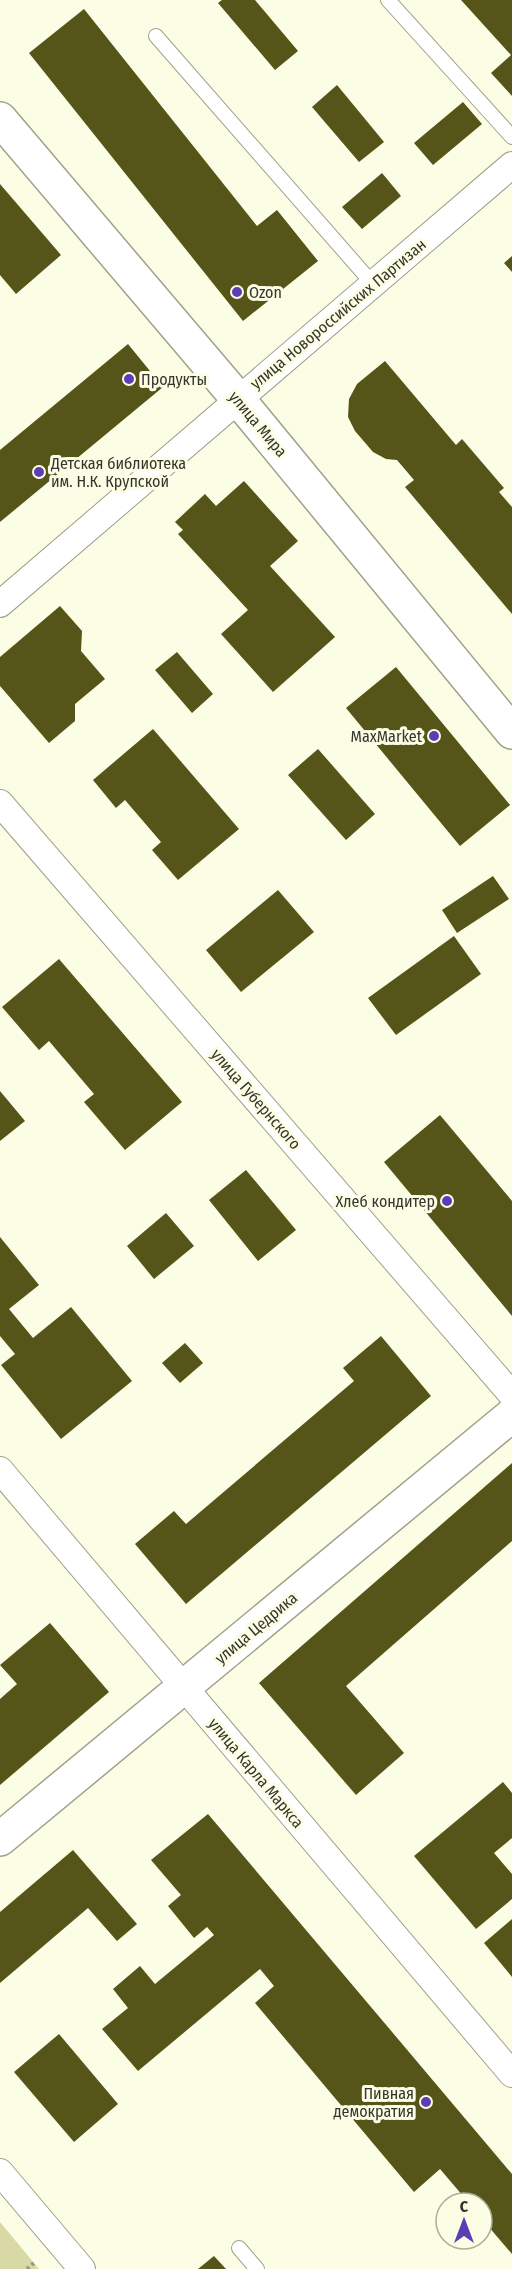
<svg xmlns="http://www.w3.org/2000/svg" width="512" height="2269" font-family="'Fira Sans Condensed',sans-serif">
<rect width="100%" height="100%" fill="#fcfde5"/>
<path fill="#d8d9a4" d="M0 2222 39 2269H0Z"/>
<path fill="#555419" d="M222 0H255L298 51 275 70 218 3Z
M461 0H512V96L491 73 511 55Z
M84 9 257 226 277 210 318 261 243 321 29 53Z
M337 85 384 142 359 162 312 107Z
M463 102 482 124 433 165 414 143Z
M382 173 401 196 362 229 342 207Z
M0 184 61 255 16 294 0 275Z
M512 256V272L504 263Z
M128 344 163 387 0 522V450Z
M385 361 456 445 462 439 504 488 499 492 512 507V614L405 487 414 480 397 460 386 459 373 452 355 431 348 417 349 399 357 384Z
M244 481 298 541 270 566 335 637 273 692 221 634 248 610 178 534 183 530 175 522 205 494 216 506Z
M60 606 82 631 81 651 105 679 75 704V721L49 743 0 686V657Z
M177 652 213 694 192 713 155 670Z
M396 667 510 805 460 846 346 708Z
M153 729 239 829 178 880 152 850 161 842 125 800 116 808 93 780Z
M318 749 375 814 346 840 288 775Z
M493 876 509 899 457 933 442 910Z
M278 890 314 932 241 992 206 950Z
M454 936 481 974 396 1035 368 998Z
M59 959 182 1102 125 1150 84 1102 94 1094 49 1041 39 1050 2 1007Z
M0 1091 25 1121 0 1141Z
M440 1115 512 1201V1316L384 1162Z
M246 1170 296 1230 258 1261 209 1200Z
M166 1213 194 1246 154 1279 127 1246Z
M0 1237 39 1285 9 1309 33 1338 71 1307 132 1381 61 1439 1 1365 15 1354 0 1336Z
M381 1336 431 1396 186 1604 135 1544 174 1511 186 1524 354 1381 343 1368Z
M185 1343 203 1363 180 1383 162 1363Z
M512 1463V1541L346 1686 404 1753 356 1795 259 1683Z
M50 1623 109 1692 0 1785V1699L17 1684 0 1665Z
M503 1782 512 1793V1838L494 1853 512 1874V1899L476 1929 414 1856Z
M208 1814 512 2174V2254L482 2219V2203H469L440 2169 414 2192 255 2003 274 1986 260 1969 138 2071 102 2029 128 2008 113 1989 140 1966 155 1984 214 1935 207 1927 194 1938 168 1906 181 1895 151 1860Z
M73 1850 137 1924 117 1941 88 1908 0 1983V1912Z
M512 1919V1977L484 1943Z
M59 2034 118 2104 74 2142 14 2072Z
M214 2256 226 2269H198Z"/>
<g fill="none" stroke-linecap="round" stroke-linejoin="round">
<defs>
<path id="lane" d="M388 0 512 137
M156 36 373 284
M239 2248 257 2269"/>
<path id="street" d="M0 604 512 165
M0 803 512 1395
M0 1470 512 2074
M0 2172 82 2269"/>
<path id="secondary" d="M0 119 238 399 512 732
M0 1839 512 1415"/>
</defs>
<use href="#lane" stroke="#a0a18b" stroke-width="16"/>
<use href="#street" stroke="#a0a18b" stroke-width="28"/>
<use href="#secondary" stroke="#a0a18b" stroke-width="36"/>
<path stroke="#999989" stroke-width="4" stroke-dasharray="3 3" stroke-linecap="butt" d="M27 2269 34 2263"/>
<use href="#lane" stroke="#fff" stroke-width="14"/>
<use href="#street" stroke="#fff" stroke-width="26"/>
<use href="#secondary" stroke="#fff" stroke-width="33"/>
</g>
<g fill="#5b3db5" stroke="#fcfde5" stroke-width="2">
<circle cx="237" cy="292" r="6"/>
<circle cx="129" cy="379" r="6"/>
<circle cx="39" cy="472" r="6"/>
<circle cx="434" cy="736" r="6"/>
<circle cx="447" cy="1201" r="6"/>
<circle cx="426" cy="2102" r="6"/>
</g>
<g text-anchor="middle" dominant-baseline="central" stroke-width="6" stroke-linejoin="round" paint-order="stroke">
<g font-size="16" fill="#35352c" stroke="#fcfde5" text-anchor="start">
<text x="249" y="292">Ozon</text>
<text x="141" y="379">Продукты</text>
<text x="51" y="463">Детская библиотека<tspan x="51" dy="18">им. Н.К. Крупской</tspan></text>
<text x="422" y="736" text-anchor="end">MaxMarket</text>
<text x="435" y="1201" text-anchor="end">Хлеб кондитер</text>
<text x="414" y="2093" text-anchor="end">Пивная<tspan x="414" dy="18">демократия</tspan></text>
</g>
<g font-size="16" fill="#35352c" stroke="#fcfde5">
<text transform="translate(338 314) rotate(-40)">улица Новороссийских Партизан</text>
<text transform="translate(258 424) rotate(50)">улица Мира</text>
<text transform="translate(256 1099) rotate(49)">улица Губернского</text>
<text transform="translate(256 1628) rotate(-40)">улица Цедрика</text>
<text transform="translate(256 1773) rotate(50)">улица Карла Маркса</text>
</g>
</g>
<g transform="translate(464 2221)"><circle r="28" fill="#fcfde5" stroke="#acad9b" stroke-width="1.5"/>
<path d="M0-4.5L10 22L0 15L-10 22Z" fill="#5b3db5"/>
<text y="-9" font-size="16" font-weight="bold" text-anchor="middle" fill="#35352c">С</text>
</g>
</svg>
